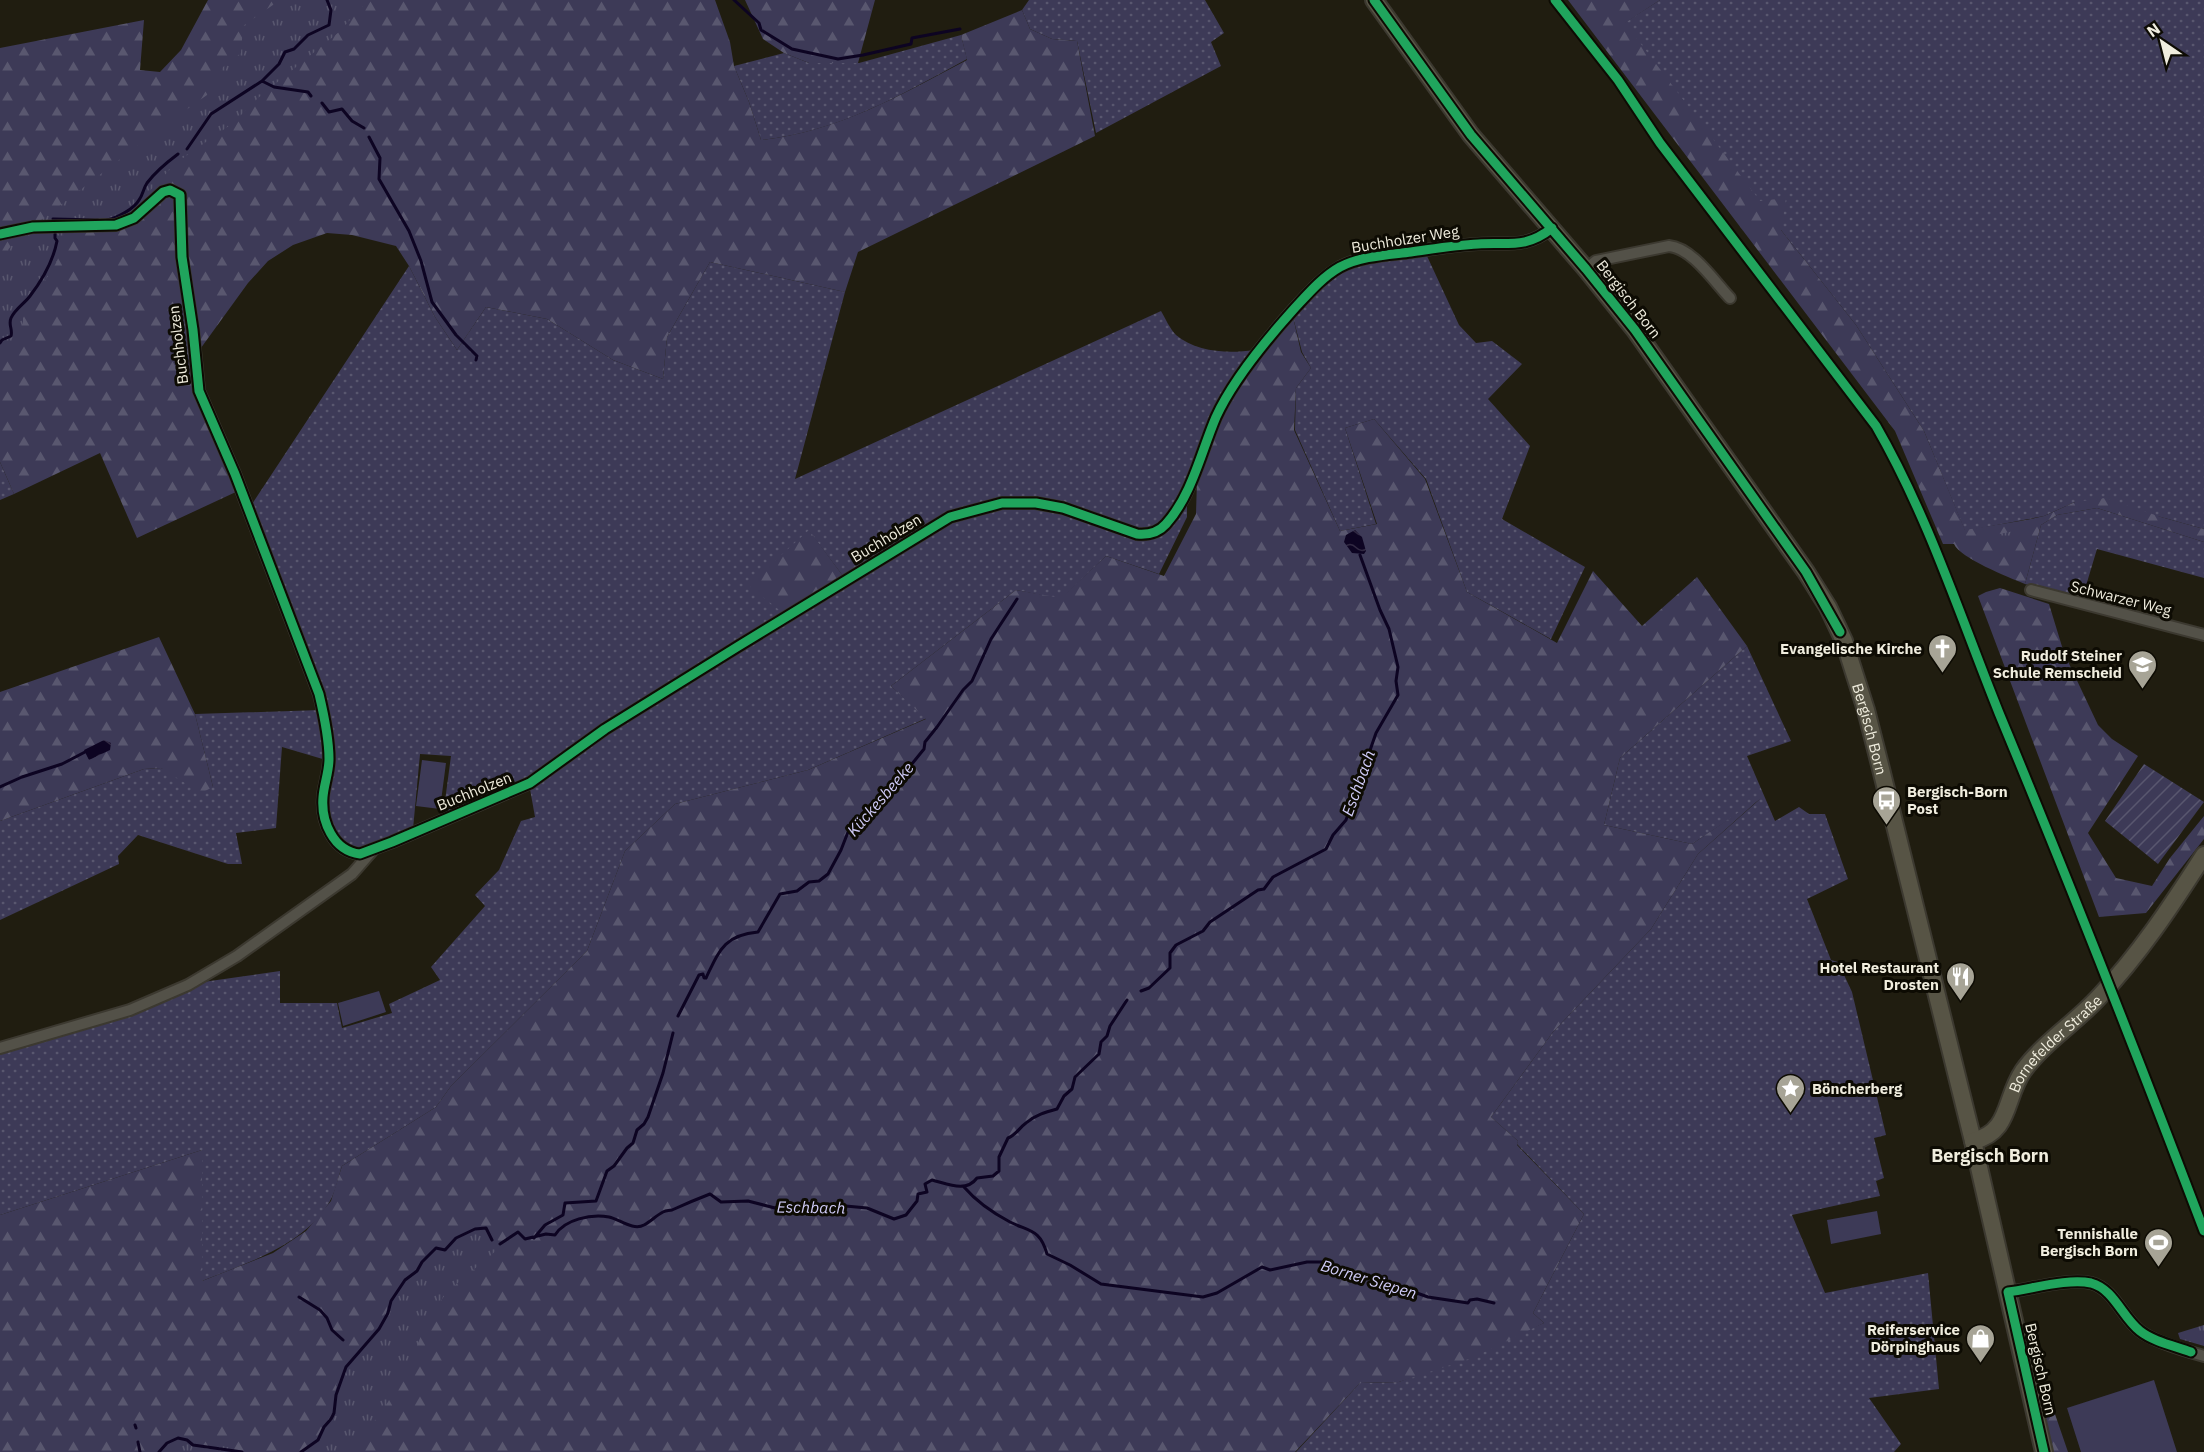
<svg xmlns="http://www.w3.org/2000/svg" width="2204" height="1452" font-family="'IBM Plex Sans',sans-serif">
<defs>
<pattern id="grass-dots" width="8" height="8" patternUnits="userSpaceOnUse" patternTransform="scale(1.5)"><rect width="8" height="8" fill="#3d3a57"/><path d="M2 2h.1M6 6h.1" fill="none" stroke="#59576f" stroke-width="1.8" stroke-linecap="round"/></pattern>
<pattern id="forest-firs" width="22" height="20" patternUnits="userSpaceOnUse" patternTransform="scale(1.5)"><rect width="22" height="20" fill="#3d3a57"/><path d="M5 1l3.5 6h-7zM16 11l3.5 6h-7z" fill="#59576f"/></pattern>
<pattern id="park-tufts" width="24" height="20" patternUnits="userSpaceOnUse" patternTransform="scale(1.5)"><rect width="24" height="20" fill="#3d3a57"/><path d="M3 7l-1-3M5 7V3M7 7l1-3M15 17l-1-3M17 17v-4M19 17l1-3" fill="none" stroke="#59576f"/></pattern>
<pattern id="garden-furrows" width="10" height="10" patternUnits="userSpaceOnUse" patternTransform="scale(1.5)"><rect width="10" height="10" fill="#3d3a57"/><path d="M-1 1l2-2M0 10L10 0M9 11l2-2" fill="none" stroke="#59576f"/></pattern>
<pattern id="water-waves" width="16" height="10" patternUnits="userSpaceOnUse" patternTransform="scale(1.5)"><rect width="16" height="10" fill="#0d0422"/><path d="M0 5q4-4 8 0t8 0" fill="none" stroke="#312942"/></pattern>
</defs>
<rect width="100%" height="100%" fill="#201d10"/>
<path fill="url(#grass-dots)" d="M1029 0H1205L1224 33 1211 42 1221 66 1096 133 1077 41 1052 39 1030 29 1022 10Z
M1660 0H2204V529L2161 517 2075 502 2044 516 1965 531 1924 431 1856 325 1781 230 1624 23Z
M961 35 967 59C901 95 838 132 761 140L749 102 734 66 784 53 809 63H859Z
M1427 256 1459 325 1476 343 1492 341 1522 364 1488 399 1530 446 1502 519 1585 567 1551 639 1467 592 1426 479 1374 419 1345 428 1376 524 1340 531 1295 430 1296 388 1311 368 1302 352 1293 317C1308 302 1323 284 1341 273 1365 258 1400 259 1427 256Z
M710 262 845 292 795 479 1161 311C1165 318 1170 329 1176 335 1196 352 1228 354 1254 350L1214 413 1188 475 1169 514 1154 527 1145 530 1137 529 1047 499 1026 498 948 514 843 576 809 531 783 613 540 773 443 816 451 756 420 754 413 829 357 850 338 840 327 814 328 735 250 507 409 266 435 317 457 350 486 307 547 319 613 360 663 379 667 337Z
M0 462 14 494 0 500Z
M1187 498V517L1159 574 1106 556 1061 599 1016 590 891 686 927 718 808 770 675 804 625 851 587 951 451 1086 436 1107 342 1166C338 1177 336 1191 330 1201 305 1245 247 1263 202 1281V1150L0 1215V1052L119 1017 163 1002 203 982 280 971V1003H337L342 1028 392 1013 389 1004 440 980 431 967 485 906 475 895 499 870 521 821 535 817 530 789 623 723 952 520 1006 506 1038 507 1062 511 1116 532 1145 539 1160 535Z
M2097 508 2204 542V578L2097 549 2082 599 2025 584 2041 525 2057 515Z
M1747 646 1791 741 1747 756 1775 821 1799 807 1809 814H1825L1848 879 1807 899 1831 960 1838 962 1852 992 1886 1135 1874 1138 1884 1178 1876 1181 1880 1196 1792 1215 1825 1293 1928 1273 1939 1389 1869 1398 1901 1444 1894 1452H1296L1360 1383 1399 1382 1544 1323 1533 1313 1584 1214 1517 1144 1518 1141 1491 1117 1553 1032 1651 929 1698 854 1760 799 1692 844 1604 825 1620 758Z
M321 710 326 760 282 747 276 828 236 833 242 864H228L138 835 118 856 119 864 0 920V821L144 769 161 768 213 787 195 714Z"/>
<path fill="url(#forest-firs)" d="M208 0H715L730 42 734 66 749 102 761 140C837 132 901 95 967 60L961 35 1022 10 1030 29 1052 39 1077 41 1095 136 858 252 845 292 710 262 667 337 663 379 613 360 547 319 486 307 457 350 435 317 409 266 396 246 352 235 327 233 293 245 268 261 248 283 198 352 192 353 238 491 137 538 100 453 14 494 0 462V48L144 20 140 70 160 72 181 50Z
M745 0H875L858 63H809L784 53 763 39Z
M1568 0H1660L1625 23 1760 201 1786 198 1781 230 1856 325 1924 431 1965 530 2026 520 2044 516 2075 502 2105 498 2161 517 2204 529V542L2097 508 2057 515 2041 525 2025 584C2008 577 1960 558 1954 544H1943L1895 431Z
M1293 317 1301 352 1311 368 1296 388 1294 430 1340 531 1377 524 1345 428 1374 419 1425 479 1467 592 1557 643 1593 571 1642 626 1697 577 1747 646 1620 758 1604 825 1692 844 1764 795 1698 854 1651 929 1553 1032 1491 1117 1518 1141 1517 1145 1584 1214 1533 1313 1544 1323 1472 1358 1399 1382 1360 1383 1295 1452H0V1215L202 1150V1281L273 1253 306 1231 331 1201 342 1166 436 1107 451 1086 587 951 625 851 675 804 808 770 926 719 891 686 1016 590 1061 598 1106 556 1164 576 1196 514 1197 480 1219 417 1254 361Z
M809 530 843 576 783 613 748 585Z
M2000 588 2049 604 2064 653 2098 725 2112 739 2138 756 2088 833 2116 878 2152 886 2170 858 2204 816V839L2146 913 2099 917 1978 596 1986 592Z
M159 637 195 714 213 787 201 793 161 768 144 769 0 821V692Z
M2045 1385 2068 1452H2049L2036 1386Z"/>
<path fill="url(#park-tufts)" d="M280 0H368L339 32 258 98 233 123 176 163 129 213 113 222 64 223C66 259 47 280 23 305V336L0 356V259L19 237 158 130 207 95 223 67 241 53 243 26Z
M2019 530 2022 541 1992 546 1990 536Z
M474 1227 489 1230 500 1243 504 1244 447 1292 428 1319 416 1348 388 1402 371 1426 359 1452H297C313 1449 324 1425 333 1412L332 1403 337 1381 343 1375 351 1356 378 1324 387 1310V1302C391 1299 395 1296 397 1292 401 1287 402 1280 407 1275 416 1265 427 1257 437 1246L447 1247 451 1241Z
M2204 1325V1346L2180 1339 2178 1333Z
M175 1438H182L187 1443 208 1449 225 1446 235 1450 250 1452H157Z"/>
<path fill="url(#garden-furrows)" d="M2144 764 2204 802 2158 864 2105 821Z"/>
<path fill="#3d3a57" d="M422 760 446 763 440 809 416 806Z
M379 991 386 1012 343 1026 338 1003Z
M1877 1211 1881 1234 1831 1244 1827 1220Z
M2154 1380 2177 1452H2081L2067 1408Z"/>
<path fill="url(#water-waves)" d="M1355 530 1362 537 1366 551 1364 554 1352 553 1344 542 1346 535Z
M104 740 111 743 110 750 89 760 84 750Z"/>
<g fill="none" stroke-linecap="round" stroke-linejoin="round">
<path stroke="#0d0422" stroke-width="3" d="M734 0 759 23 761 30 792 49 838 59 863 55 911 44 912 38 960 29
M262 81 274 87 308 92 311 96
M322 103 329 112 342 109 352 121 364 128
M369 137 380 158 379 179 409 231 421 261 432 302 456 335 477 356 476 360
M187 149 211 114 262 81 279 64 285 52 294 49 308 35 329 25 331 10 327 0
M53 219 98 220
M107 220C117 218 134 209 139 200 143 195 143 189 147 183 156 171 166 163 178 154
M0 343 2 340 11 336C13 329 8 325 11 318 15 309 24 304 30 296 43 279 53 262 57 241L55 238V234
M0 787 22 777 62 764 85 752
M1141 991 1149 988 1170 968V953L1176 945 1203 931 1210 922 1258 890 1264 889 1273 877 1326 849 1333 835 1346 820 1376 733 1398 695 1396 681 1398 667 1389 629 1380 610 1360 555
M678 1016 699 975 703 974 704 978H706C719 951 724 935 758 932L780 894 797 891 809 882 819 881 828 874 841 850 848 832 858 824 865 810 877 802 880 795 903 775 924 749 925 742 937 727 963 690 972 681 991 639 1017 599
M964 1187C976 1201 993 1213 1010 1222 1030 1232 1040 1229 1047 1254L1070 1265 1101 1284 1203 1297 1217 1293 1262 1267 1270 1270 1307 1262H1322L1364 1277 1375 1278 1428 1297 1468 1303 1470 1300 1477 1299 1494 1303
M534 1238 545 1225 563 1215 565 1203 596 1201 607 1171 614 1166 627 1148 633 1143 637 1130 644 1124 648 1117 663 1073 673 1033
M500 1244 518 1232 525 1239 546 1234 555 1235C565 1219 591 1214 609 1217 619 1219 633 1231 644 1225 650 1222 657 1215 663 1212 667 1210 668 1211 672 1210 683 1205 697 1199 710 1194L721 1202 748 1201 775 1208 782 1205 825 1208 835 1205 867 1208 894 1219 906 1215 917 1201 918 1194 927 1192 925 1184 932 1180C948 1184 966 1193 977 1178L993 1176 999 1171V1157L1008 1138C1016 1135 1019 1128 1026 1123 1035 1115 1046 1112 1057 1109L1064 1096 1072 1089 1075 1077 1099 1054 1101 1042 1107 1036 1110 1026 1127 1000
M299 1297 320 1310 327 1318 332 1330 343 1340
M135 1425 136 1428
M138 1442 140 1452
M159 1452 167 1443 178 1438 187 1440 193 1445 242 1452
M301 1452 318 1440 324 1427 331 1419 334 1413 336 1395 346 1367 379 1329 388 1313 391 1301 405 1280 417 1271 422 1262 436 1248 445 1250 456 1238 475 1229 486 1228 492 1240"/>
<defs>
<path id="minor" d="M0 234 33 227 116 225 134 218 163 192 170 190 180 195 182 257 193 330 199 391 235 474 319 694C324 715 329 738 329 759 329 772 324 784 323 797 321 821 333 851 360 854L392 842 530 783 605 729 737 647 950 517 1002 503H1036L1063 508 1137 534C1148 535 1159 532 1166 524 1192 495 1201 452 1216 417 1232 382 1267 339 1293 310 1307 295 1322 277 1340 267 1361 256 1387 255 1411 252 1433 249 1456 245 1478 244 1508 242 1526 249 1552 228
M1586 269 1596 261 1669 246C1692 248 1714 281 1730 298
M2031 590 2204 635
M0 1048 130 1010 188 985 237 956 352 874 373 850
M2008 1292C2032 1289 2068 1278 2091 1283 2114 1289 2122 1317 2140 1331 2154 1342 2186 1351 2204 1356"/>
<g id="primary">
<path id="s1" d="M1374 0 1471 135 1586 269 1635 330 1806 572 1828 607 1844 641 1866 710 1880 765 1973 1141 2044 1452"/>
<path id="s2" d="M1973 1141C2011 1132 2004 1099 2023 1071 2043 1043 2075 1023 2098 998 2139 955 2172 905 2204 855"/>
</g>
</defs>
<use href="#minor" stroke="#3c3930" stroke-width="14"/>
<use href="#primary" stroke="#3c3930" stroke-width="20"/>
<use href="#minor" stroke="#535148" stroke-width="10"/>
<use href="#primary" stroke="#575445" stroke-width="16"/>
<defs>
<path id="cycleway" d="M1374 0 1471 135 1586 269 1635 330 1806 572 1840 632
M1555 0 1618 80 1660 143 1876 426C1928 516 1960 616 1999 713 2070 884 2138 1057 2204 1231
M0 234 33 227 116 225 134 218 163 192 170 190 180 195 182 257 193 330 199 391 235 474 319 694C324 715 329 738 329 759 329 772 324 784 323 797 321 821 333 851 360 854L392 842 530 783 605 729 737 647 950 517 1002 503H1036L1063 508 1137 534C1148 535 1159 532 1166 524 1192 495 1201 452 1216 417 1232 382 1267 339 1293 310 1307 295 1322 277 1340 267 1361 256 1387 255 1411 252 1433 249 1456 245 1478 244 1508 242 1526 249 1552 228
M2044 1452 2008 1292C2032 1289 2068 1278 2091 1283 2114 1289 2122 1317 2140 1331 2154 1342 2175 1346 2191 1352"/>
</defs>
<use href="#cycleway" stroke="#0d0b03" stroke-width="13"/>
<use href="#cycleway" stroke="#20a55d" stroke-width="9"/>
</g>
<defs>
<symbol id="church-pin" viewBox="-11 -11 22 30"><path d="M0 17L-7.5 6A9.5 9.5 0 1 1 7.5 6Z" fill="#a7a496" stroke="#0d0b03"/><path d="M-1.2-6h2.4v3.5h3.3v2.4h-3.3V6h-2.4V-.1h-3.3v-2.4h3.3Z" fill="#fff"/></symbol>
<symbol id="school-pin" viewBox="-11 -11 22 30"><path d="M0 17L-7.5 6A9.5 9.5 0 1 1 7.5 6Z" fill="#a7a496" stroke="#0d0b03"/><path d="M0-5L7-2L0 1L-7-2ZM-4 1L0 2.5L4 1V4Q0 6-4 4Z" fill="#fff"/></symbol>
<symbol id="bus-pin" viewBox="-11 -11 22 30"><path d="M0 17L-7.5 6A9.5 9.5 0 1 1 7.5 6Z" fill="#a7a496" stroke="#0d0b03"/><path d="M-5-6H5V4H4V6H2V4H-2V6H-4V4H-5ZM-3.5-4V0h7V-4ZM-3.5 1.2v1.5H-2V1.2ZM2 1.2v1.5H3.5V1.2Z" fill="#fff"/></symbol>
<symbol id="restaurant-pin" viewBox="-11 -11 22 30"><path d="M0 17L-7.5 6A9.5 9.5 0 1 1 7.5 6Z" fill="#a7a496" stroke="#0d0b03"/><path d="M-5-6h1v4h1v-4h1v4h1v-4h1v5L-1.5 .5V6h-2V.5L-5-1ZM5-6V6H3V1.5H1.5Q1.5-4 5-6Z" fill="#fff"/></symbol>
<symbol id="sight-pin" viewBox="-11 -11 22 30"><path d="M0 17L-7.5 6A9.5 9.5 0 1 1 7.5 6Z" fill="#a7a496" stroke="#0d0b03"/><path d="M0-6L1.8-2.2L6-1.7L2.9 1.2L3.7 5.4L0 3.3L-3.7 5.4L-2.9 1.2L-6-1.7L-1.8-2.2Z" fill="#fff"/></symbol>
<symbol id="stadium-pin" viewBox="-11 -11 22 30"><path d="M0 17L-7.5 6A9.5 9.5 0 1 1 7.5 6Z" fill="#a7a496" stroke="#0d0b03"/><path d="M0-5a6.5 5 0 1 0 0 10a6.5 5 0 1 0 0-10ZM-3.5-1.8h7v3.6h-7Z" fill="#fff"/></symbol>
<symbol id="shop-pin" viewBox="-11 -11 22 30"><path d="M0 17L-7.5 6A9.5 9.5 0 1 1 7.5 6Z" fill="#a7a496" stroke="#0d0b03"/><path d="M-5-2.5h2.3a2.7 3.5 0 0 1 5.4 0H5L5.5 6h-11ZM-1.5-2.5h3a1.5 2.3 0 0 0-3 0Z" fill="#fff"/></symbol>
</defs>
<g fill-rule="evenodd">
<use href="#church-pin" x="1926" y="632" width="33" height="45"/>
<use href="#school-pin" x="2126" y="648" width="33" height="45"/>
<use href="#bus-pin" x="1870" y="784" width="33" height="45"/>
<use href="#restaurant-pin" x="1944" y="960" width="33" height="45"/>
<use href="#sight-pin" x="1774" y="1072" width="33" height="45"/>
<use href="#stadium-pin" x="2142" y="1226" width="33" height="45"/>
<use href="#shop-pin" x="1964" y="1322" width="33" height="45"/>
</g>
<g text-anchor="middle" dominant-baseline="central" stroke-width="6" stroke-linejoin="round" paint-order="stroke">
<g font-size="15" fill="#f0edde" stroke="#0d0b03">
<text transform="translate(1405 239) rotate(-9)">Buchholzer Weg</text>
<text transform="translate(1629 299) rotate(52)">Bergisch Born</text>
<text transform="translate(178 345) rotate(-97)">Buchholzen</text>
<text transform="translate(886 538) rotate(-31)">Buchholzen</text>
<text transform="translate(2121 598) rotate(14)">Schwarzer Weg</text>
<text stroke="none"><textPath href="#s1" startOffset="888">Bergisch Born</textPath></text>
<text transform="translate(474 791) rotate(-22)">Buchholzen</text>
<text stroke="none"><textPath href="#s2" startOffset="132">Bornefelder Straße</textPath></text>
<text transform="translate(2041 1369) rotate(77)">Bergisch Born</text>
</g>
<g font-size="15" font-weight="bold" fill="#f0edde" stroke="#0d0b03" text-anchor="end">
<text x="1922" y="648">Evangelische Kirche</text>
<text x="2122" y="655">Rudolf Steiner<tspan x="2122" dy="17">Schule Remscheid</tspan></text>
<text x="1907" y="791" text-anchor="start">Bergisch-Born<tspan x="1907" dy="17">Post</tspan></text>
<text x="1939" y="967">Hotel Restaurant<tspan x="1939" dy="17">Drosten</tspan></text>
<text x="1812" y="1088" text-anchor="start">Böncherberg</text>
<text x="2138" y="1233">Tennishalle<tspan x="2138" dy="17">Bergisch Born</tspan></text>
<text x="1960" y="1329">Reiferservice<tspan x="1960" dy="17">Dörpinghaus</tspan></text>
</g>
<g font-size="16" font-style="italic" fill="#d0ccf8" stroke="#0d0b03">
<text transform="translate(1358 783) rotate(-70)">Eschbach</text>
<text transform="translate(880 799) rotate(-49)">Kückesbeeke</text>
<text transform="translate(811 1207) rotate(1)">Eschbach</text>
<text transform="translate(1369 1279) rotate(17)">Borner Siepen</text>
</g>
<g font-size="18" font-weight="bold" fill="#f0edde" stroke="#0d0b03">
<text x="1990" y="1155">Bergisch Born</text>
</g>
</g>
<g transform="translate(2162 42) rotate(325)" stroke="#0d0b03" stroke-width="4.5" paint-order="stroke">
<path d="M0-4.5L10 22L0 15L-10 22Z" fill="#f0edde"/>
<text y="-9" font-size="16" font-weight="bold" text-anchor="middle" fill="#f0edde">N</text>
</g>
</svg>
